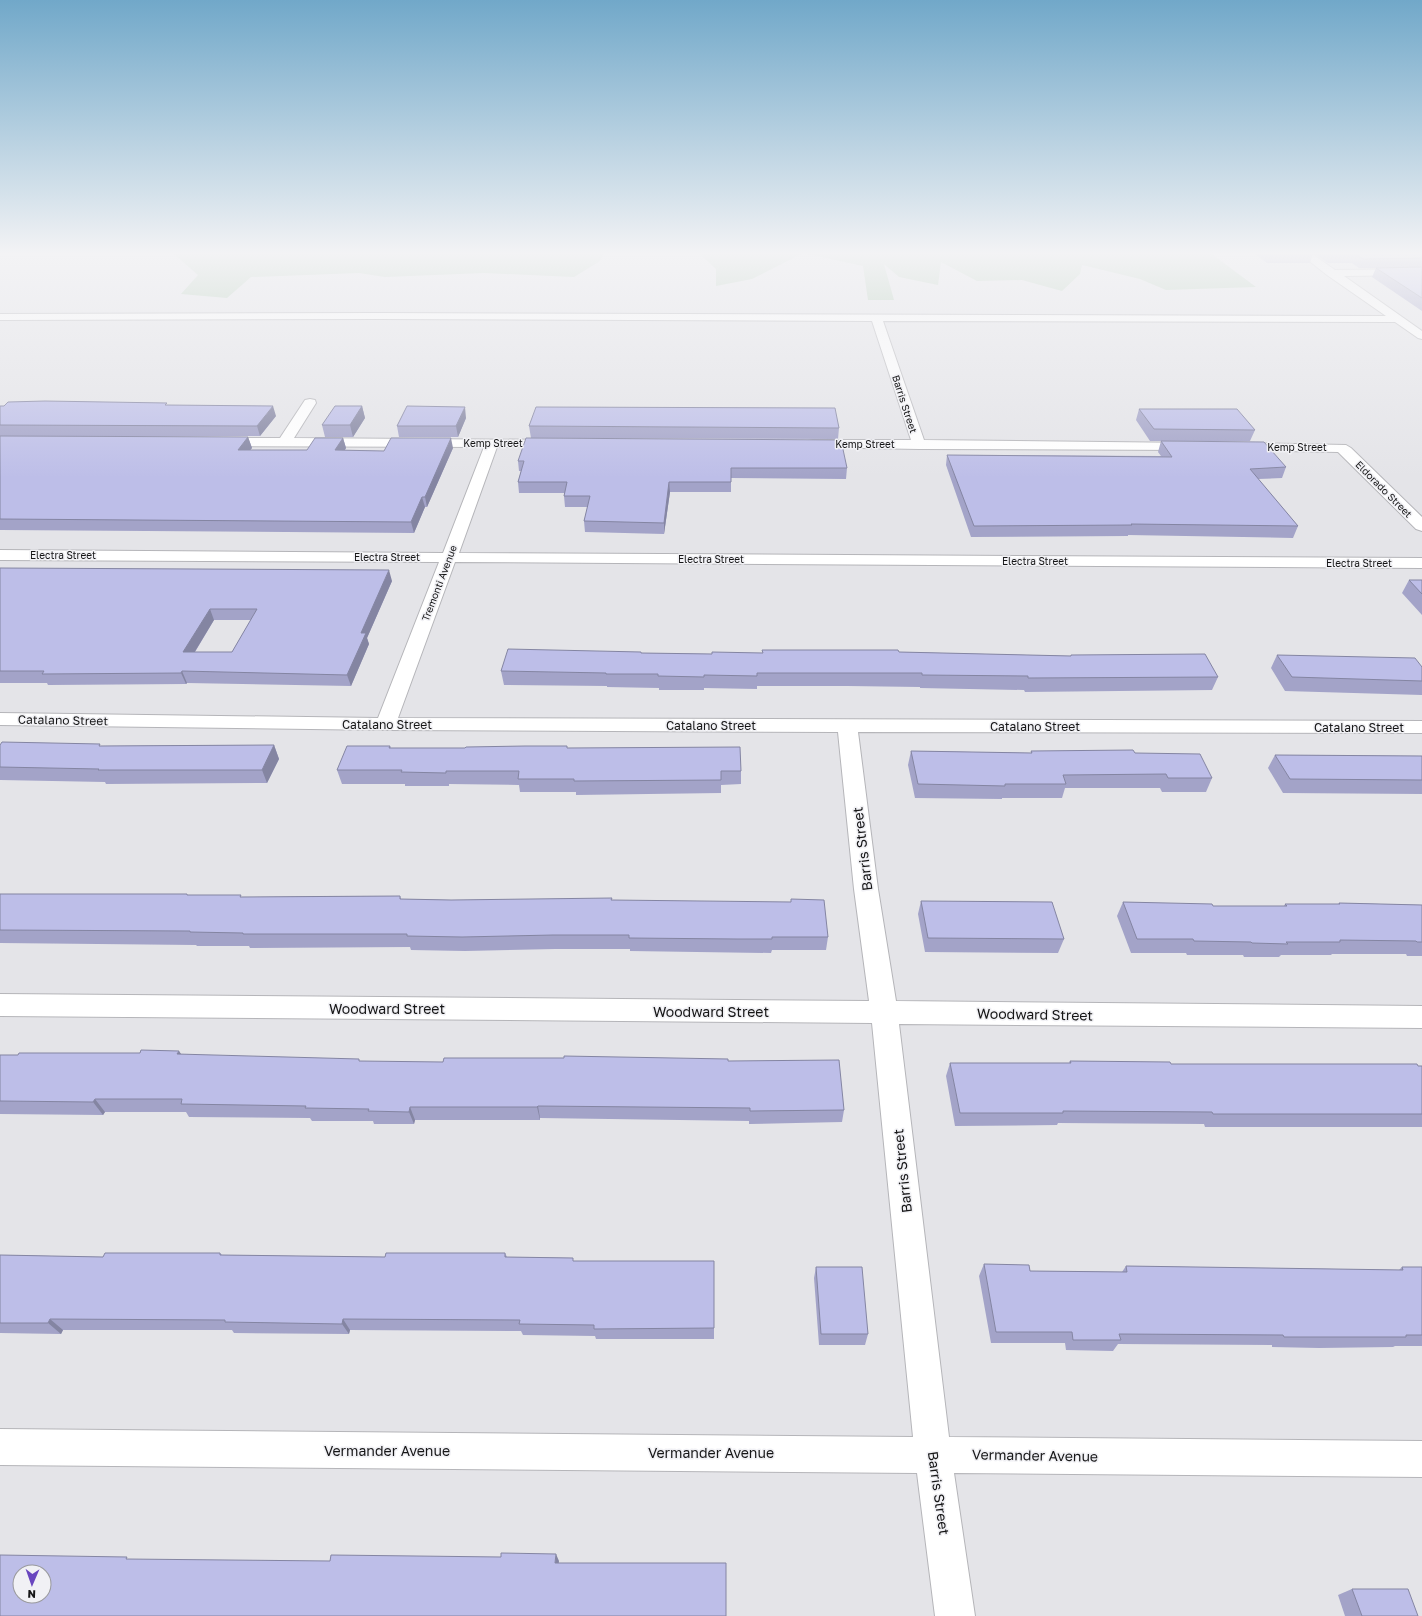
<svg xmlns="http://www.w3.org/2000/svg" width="1422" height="1616" font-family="'Golos Text',sans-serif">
<rect width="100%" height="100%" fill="#e4e4e8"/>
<path fill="#abc8ad" d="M169 252H604L600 261 574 277 484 273 385 277 359 273 251 277 227 298 181 294 198 275 174 254Z
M698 252H1209L1256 287 1166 290 1140 279 1082 265 1080 274 1062 291 1022 280 977 281 941 262 938 285 899 277 884 264 894 300H868L863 266 803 253 752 279 716 286V269Z"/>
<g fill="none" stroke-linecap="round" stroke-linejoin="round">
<defs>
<path id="minor" d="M1298 252H1309L1335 270 1422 269V275L1344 276 1422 331V339L1418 338 1395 322 883 321 924 440 1194 443 1196 446 1194 449 1189 450 919 449 808 447 806 444 808 441 813 440H911L872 321 379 319 0 320V314L379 313 1386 316 1327 275Z
M310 399 315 400 316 403 294 438 558 440 560 443 558 446 553 447H497L459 553 1422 558V568L455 562 398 718 1422 721V733L858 732 878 889 896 1001 1422 1006V1028L899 1024 949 1437 1422 1441V1477L954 1473 975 1616H935L917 1473 0 1465V1429L913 1437 872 1023 0 1016V994L869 1001 854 889 838 732 386 730 0 725V713L378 718 439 562 0 560V550L443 553 484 447 219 446 214 445 212 442 214 439 219 438H280L305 400Z
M1239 443 1346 445 1351 448 1422 517V531L1416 529 1338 452 1234 450 1232 447 1234 444Z"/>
</defs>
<use href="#minor" stroke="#b5b5b9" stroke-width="2"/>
<use href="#minor" fill="#fff" fill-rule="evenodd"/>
</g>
<path fill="#a3a3c8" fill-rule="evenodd" d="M1253 252H1311L1313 254 1310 263H1267Z
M1311 252H1422V311L1372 277 1376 268H1359L1352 263H1328Z
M168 405 276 416 260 436H0V406Z
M362 406 365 418 353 437H325L322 425Z
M1139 409 1255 430 1250 441H1150L1136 420Z
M466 418 458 437H399L397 426Z
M529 426 839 428 838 439 531 438Z
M0 436 248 437 252 448 250 450H307L343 438 346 448 345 450 384 451 453 448 427 507H425L414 533 0 530Z
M1161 441 1286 467 1282 478 1258 479 1298 526 1293 538 1128 535V536L971 537 946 465 947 455 1161 456 1158 452Z
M518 461 847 468 846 479 731 478V492H670L664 534 585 532 584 521 588 507H565L564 496 565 493H519L518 482 521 471H519Z
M0 568 392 581 367 638 369 644 351 686 187 683 186 684 48 685 47 683H0ZM214 620H251L232 652H195Z
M1409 580H1422V615L1402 593Z
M899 652 1071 656V655L1218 677 1212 690 1025 692 1024 690 920 688V687L848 686H757V689L704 688V690H659V688L607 687V686L504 685 501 671 641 653 712 654Z
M1277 655 1422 667V695L1285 691 1271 668Z
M0 745 101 746 274 745 279 759 267 783 106 784 105 782 0 780Z
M390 746 391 748H567L741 771V784L721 785V793L576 795V792H520L519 785 449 784V786H405V784H342L337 770Z
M911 751 1031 753V751L1135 753 1212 778 1206 792H1162L1160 788H1065L1062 798H1002V799L915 798 908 765Z
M1275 755 1422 756V794L1283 793 1268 768Z
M0 894 188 895 242 897 400 896 401 899 451 900H612L828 937 826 950H772L771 953 630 951V949H555L465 951 411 950 410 947 250 948 249 946H197L196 945 0 943Z
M921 901 1064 939 1058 953 925 952 918 914Z
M1123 902 1213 906H1284L1285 904H1338L1339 903 1422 905V956H1407L1406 954H1332L1331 955H1281L1279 957H1244L1243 955H1187L1186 953H1131L1117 916Z
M0 1055H182L361 1062H443L728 1061 844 1110 842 1122 749 1124V1121L540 1118V1120H415L414 1124H374L373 1121H312L310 1118 189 1117 186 1112H105L103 1115 0 1114Z
M1070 1061 1171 1064 1422 1066V1127H1205L1204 1124 1058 1123 1057 1125 955 1126 946 1076 950 1063H1069Z
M220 1253 222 1255 385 1257 505 1253 507 1257 573 1258V1261H714V1339H596L595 1336 523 1335 521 1331 350 1330 349 1334 234 1333 232 1330H63L61 1334 0 1333V1255L103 1257Z
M984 1264 1030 1271 1122 1272 1126 1266 1399 1270 1402 1267H1422V1346H1395L1393 1347 1319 1348 1272 1347V1345L1118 1344 1113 1351 1066 1350 1065 1343H991L979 1276Z
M816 1267 868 1334 865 1345H819L814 1278Z
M1352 1589 1418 1616H1345L1338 1595Z"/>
<path fill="#8485a2" d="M273 406 276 416 260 436 257 426Z
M362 406 365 418 353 437 350 425Z
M465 407 466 418 458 437 456 426Z
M248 437 252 448 242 460 238 450Z
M343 438 346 448 338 461 335 450Z
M451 438 453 448 427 507 425 497Z
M669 482 670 492 664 534V523Z
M422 497 425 507 414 533 411 522Z
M389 570 392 581 367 638 369 644 351 686 347 675 361 633Z
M210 609 214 620 188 663 183 652Z
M182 671 187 683 186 684 181 673Z
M274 745 279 759 267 783 262 770Z
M179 1051 188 1064 177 1054Z
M95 1099 105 1112 103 1115 93 1102Z
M538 1106 540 1118V1120L537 1107Z
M410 1107 415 1120 414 1124 409 1112Z
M50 1319 63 1330 61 1334 48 1323Z
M343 1319 350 1330 349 1334 342 1324Z
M556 1554 559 1561 558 1569 555 1563Z"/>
<path fill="#bdbee8" stroke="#8485a2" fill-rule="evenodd" d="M1268 252H1311L1313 254H1270Z
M1328 252H1422V258L1363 259 1356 254H1331Z
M1422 267V298L1376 268Z
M45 401 167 403 165 405 273 406 257 426 0 425V406H4L8 402Z
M335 406H362L350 425H322Z
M407 406 465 407 456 426H397Z
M536 407 835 408 839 428 529 426Z
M1139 409H1237L1255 430 1154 429Z
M0 436 248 437 238 450H307L315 438H343L335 450 384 451 391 438H451L425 497H422L411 522 0 519Z
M526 438 841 440 847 468H731V482H669L664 523 584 521 590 496H564L567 482H518L524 461H518Z
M1161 441 1264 442 1286 467 1250 469 1298 526 1131 524 1132 525 974 526 947 455 1172 457Z
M0 568 389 570 361 633H366L347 675 182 671 181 673 42 674 44 671H0ZM210 609H257L232 652H183Z
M1409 580H1422V594Z
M508 649 641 652V653L712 654V652L763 653 762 650H898L899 652 1071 656V655L1205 654 1218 677 1028 678V676L922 675V673H757V676L704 675V677L658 676V674H606V673L501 671Z
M1277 655 1415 658 1422 667V681L1292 677Z
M2 742 100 744 99 746 274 745 262 770H98L99 769 0 767V745Z
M347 746H390L389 748H465L466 747 525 746H567V748L740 747 741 771H721V780L574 781V779H518L519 771H446V773L401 772 402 770H337Z
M1133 750 1135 753 1200 754 1212 778H1168L1166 774 1063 775 1066 784H1005V786L918 784 911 751 1032 753 1031 751Z
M1275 755 1422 756V780L1290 779Z
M0 894H187V895H241L240 897 400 896V899L451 900 612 898 611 900 791 902V899L824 900 828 937H772V939H737L629 938V935H553L462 937 407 936V934H243V933L190 932V931L0 930Z
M921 901 1052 902 1064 939 928 938Z
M1123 902 1212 904 1213 906H1287L1285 904H1340L1339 903 1422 905V942H1417L1416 941 1340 940V942H1286L1288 944 1252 943 1251 942 1194 941 1193 939H1137Z
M141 1050 179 1051 177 1054 359 1059V1061L443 1062 444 1058H564V1056L728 1059V1061L839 1060 844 1110 750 1111V1108L538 1106 537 1107H410L409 1112 368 1111 369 1109 305 1108 306 1106 181 1104 182 1099H95L93 1102 0 1101V1055H18L19 1053H140Z
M1070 1061 1170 1062 1171 1064H1417L1418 1066H1422V1114H1213L1212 1112 1063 1111V1113H960L950 1063H1071Z
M105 1253H220V1255L385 1257 386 1253H505V1257L573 1258V1261H714V1328L594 1329V1325L519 1324 520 1320 343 1319 342 1324 225 1322V1320L50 1319 48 1323H0V1255L103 1257Z
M984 1264 1029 1265 1030 1271 1127 1272 1126 1266 1403 1270 1402 1267H1422V1335H1406V1337H1284L1283 1335 1119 1334 1121 1340H1073L1072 1332H996Z
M816 1267H862L868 1334H821Z
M501 1553 556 1554 555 1563H726V1616H0V1555L127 1557 126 1559 330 1561 331 1555 501 1557ZM20 1572H44V1596H20Z
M1352 1589H1408L1418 1616H1362Z"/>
<linearGradient id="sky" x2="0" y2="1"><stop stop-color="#71a8c9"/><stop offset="0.53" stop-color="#f3f3f5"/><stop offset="1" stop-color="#f3f3f5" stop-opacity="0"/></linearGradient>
<rect width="1422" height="478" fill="url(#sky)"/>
<g text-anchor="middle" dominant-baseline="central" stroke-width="3" stroke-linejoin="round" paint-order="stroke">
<g font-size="10" fill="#161617" stroke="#f1f1f5">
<text transform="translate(905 404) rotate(72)">Barris Street</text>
<text x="493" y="443">Kemp Street</text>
<text x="865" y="444">Kemp Street</text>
<text x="1297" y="447">Kemp Street</text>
<text transform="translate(1384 489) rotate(45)">Eldorado Street</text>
<text x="63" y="555">Electra Street</text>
<text x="387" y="557">Electra Street</text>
<text x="711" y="559">Electra Street</text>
<text x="1035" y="561">Electra Street</text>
<text x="1359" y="563">Electra Street</text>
<text transform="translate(439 583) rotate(-69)">Tremonti Avenue</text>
</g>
<g font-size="12" fill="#161617" stroke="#f1f1f5">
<text transform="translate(63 720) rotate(1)">Catalano Street</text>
<text x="387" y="724">Catalano Street</text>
<text x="711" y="725">Catalano Street</text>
<text x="1035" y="726">Catalano Street</text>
<text x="1359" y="727">Catalano Street</text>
</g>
<g font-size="14" fill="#161617" stroke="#f1f1f5">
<text transform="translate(862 849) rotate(-97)">Barris Street</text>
<text x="387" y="1008">Woodward Street</text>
<text x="711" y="1011">Woodward Street</text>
<text transform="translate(1035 1014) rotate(1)">Woodward Street</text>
<text transform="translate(902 1171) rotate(-96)">Barris Street</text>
<text x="387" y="1450">Vermander Avenue</text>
<text x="711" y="1452">Vermander Avenue</text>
<text transform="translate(1035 1455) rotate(1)">Vermander Avenue</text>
<text transform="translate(939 1493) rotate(82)">Barris Street</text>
</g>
</g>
<g transform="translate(32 1584) rotate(182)"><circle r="19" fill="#f1f1f5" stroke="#99999c"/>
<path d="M0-3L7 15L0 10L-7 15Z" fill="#6946bf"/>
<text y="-6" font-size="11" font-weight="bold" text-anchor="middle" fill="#161617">N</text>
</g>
</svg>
